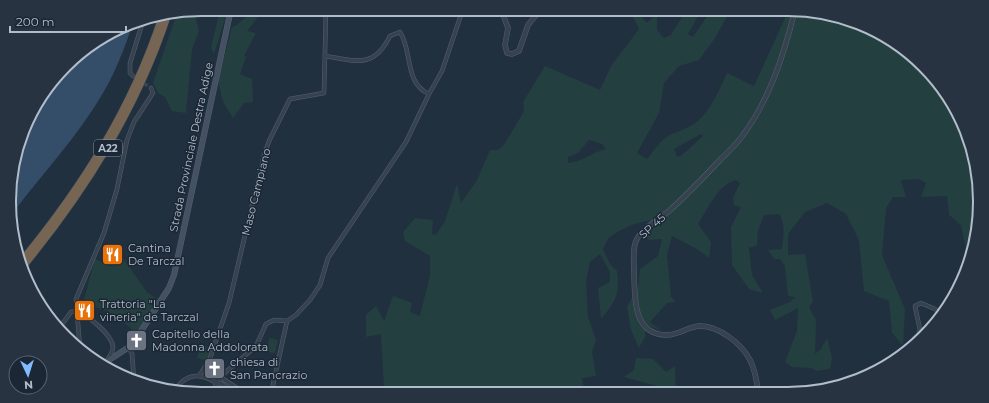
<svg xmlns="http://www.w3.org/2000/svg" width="989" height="403" font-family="Montserrat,sans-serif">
<rect width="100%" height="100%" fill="#21303f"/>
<path fill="#233f40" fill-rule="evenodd" d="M220 9H228L214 54 211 48Z
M255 9 261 13 247 31 256 33 244 56 246 57 240 74 252 79 253 102 244 103 233 118 223 102 218 81 232 27 237 25Z
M634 9H643L641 16 647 23 657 13V30L664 38 671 35 687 9H702L688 34 693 37 712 9H731L715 38 699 60 679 66 664 83 659 113 637 153 647 159C654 151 659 142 668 136 676 131 689 129 698 121 712 108 719 90 727 73L754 86 789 9 849 19 853 21 850 25 852 26H861L914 57 960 116 980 189 969 265 961 225 949 215 947 196 921 197 926 183 919 179 901 180 906 197H893L886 208 882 255 905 309 903 346 892 333 889 301 864 291 859 240 846 214 827 203 805 212 788 234V255L805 254 813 302 809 307 816 320 815 354 821 349 827 338 832 358 830 369 817 371 811 368 792 367 785 362 797 331 798 308 775 320 770 310 790 302 795 297 788 296 785 266 780 259H774L768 250 782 249C783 236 786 225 779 214L764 215 758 231 757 245 749 248 752 275 763 293 749 289 732 265 731 227 741 207 734 205 733 198 740 183 736 180C717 185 708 209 698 224L711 242 709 258 697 249 672 236 667 255 671 297 676 302 667 303 650 322 662 331 646 325 645 337 639 348 631 330 627 307 638 286 640 269 658 256 662 239 648 240 646 236 660 221C644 218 621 228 609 238 606 241 605 246 603 249L610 264 617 271C620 295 616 301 601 319L598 288 610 282V272L600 254 590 262 586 282 588 317 596 340 592 352 596 376 582 378 585 393H390V389L384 387 381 334 366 337V315L376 306 384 321 393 296 412 303 410 312 420 316 430 275V256L405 241 403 232 415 218 433 220 432 234 436 235 445 221 457 184 461 203 477 180 490 150H498L504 145 524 111 523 102 545 66 600 90 611 66 639 29 632 15ZM701 134 703 136 682 155 677 157 674 149ZM589 140 602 144 606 149C592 152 583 162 568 163V157L578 153Z
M194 10 199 31 192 49 186 113 172 111 165 97 158 93 153 83 177 13Z
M118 251 147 292 158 300 135 338 131 340V328L107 311 83 303 95 259 111 266Z
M269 338 278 340 275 353 267 352Z
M201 345 211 348 207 361 197 358Z
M636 358 653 359 666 372 675 366 676 393H661L657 386 624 377 634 370Z"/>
<path fill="#344d68" d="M133 23C125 47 116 71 103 93 78 136 42 174 12 214L11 176 26 132 58 77 75 57Z"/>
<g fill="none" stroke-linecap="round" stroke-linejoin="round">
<path stroke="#374554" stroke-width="3.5" stroke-dasharray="3.5 2" stroke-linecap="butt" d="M140 81 151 88"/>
<defs>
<path id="minor" d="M325 56C356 61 374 69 390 36L400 32C413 52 404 83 429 94
M133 76 130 73V63L144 18
M77 311C88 316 112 334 113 347 113 351 110 356 108 359
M58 324 63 323 71 312 77 311
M917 343 920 330 915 306 921 303 935 309 942 314
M129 347 132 354 134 381
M80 349 76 299 104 233 117 189 127 140 134 122 153 93 151 88
M199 376 209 361 229 303 264 155 269 141 290 99 324 93 326 9
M220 377 256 346 266 324 274 320 287 321 296 315 310 300 320 285 328 258 406 142 429 94 442 71 463 9
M175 390C186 374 198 372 215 382L217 394
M234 394 222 384 215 382 220 377 246 394
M249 394 251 393
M271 394 287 321"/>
<path id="tertiary" d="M501 9 508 28 505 45 507 53 512 54 519 51 528 25 541 9
M758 392C757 382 755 370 750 360 742 344 718 325 699 326 688 327 678 335 667 335 632 335 635 297 634 272 634 261 632 248 637 239 643 228 659 219 669 211 687 195 704 177 720 160 728 152 737 144 743 135 770 99 784 54 795 10"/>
<path id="secondary" d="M103 364 132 345 169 288 174 275 231 9"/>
<path id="motorway" d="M21 261C82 187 132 108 162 16
M23 267C86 190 137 109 168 15"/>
</defs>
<use href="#minor" stroke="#54606d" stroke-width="4.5"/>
<use href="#tertiary" stroke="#54606d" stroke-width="5.5"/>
<use href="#secondary" stroke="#54606d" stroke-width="6"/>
<use href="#motorway" stroke="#414d5a" stroke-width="7"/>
<use href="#minor" stroke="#36424f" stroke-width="3.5"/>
<use href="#tertiary" stroke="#36424f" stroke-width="4.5"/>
<use href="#secondary" stroke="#435162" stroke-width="5"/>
<use href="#motorway" stroke="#766552" stroke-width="6"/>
</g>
<defs>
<symbol id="restaurant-square" viewBox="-11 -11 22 22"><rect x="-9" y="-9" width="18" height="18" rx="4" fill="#e8710a" stroke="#1b2734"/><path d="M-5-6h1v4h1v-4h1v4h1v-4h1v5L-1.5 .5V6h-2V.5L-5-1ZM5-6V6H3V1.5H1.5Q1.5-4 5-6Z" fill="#fff"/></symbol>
<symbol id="church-square" viewBox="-11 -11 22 22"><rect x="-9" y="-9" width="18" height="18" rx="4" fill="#6b7280" stroke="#1b2734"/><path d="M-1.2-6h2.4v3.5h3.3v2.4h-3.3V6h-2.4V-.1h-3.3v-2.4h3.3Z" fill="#fff"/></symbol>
</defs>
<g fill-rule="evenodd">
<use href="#restaurant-square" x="100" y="242" width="25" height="25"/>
<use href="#restaurant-square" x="72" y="298" width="25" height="25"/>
<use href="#church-square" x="124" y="328" width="25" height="25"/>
<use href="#church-square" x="202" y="356" width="25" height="25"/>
</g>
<g text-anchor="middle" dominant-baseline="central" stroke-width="3" stroke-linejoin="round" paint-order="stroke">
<rect fill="#1b2734" stroke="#84909d" stroke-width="1" x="94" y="140" width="28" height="16" rx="3"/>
<g font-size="10" font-weight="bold" fill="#b1bdca">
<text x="108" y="148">A22</text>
</g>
<g font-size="11" fill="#b1bdca" stroke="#1b2734">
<text transform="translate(191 147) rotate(-78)">Strada Provinciale Destra Adige</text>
<text transform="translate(256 192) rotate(-76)">Maso Campiano</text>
<text transform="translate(652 226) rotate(-42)">SP 45</text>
</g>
<g font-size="11" fill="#b1bdca" stroke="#1b2734" text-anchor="start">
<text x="128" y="248">Cantina<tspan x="128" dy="13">De Tarczal</tspan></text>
<text x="100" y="304">Trattoria "La<tspan x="100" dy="13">vineria" de Tarczal</tspan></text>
<text x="152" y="334">Capitello della<tspan x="152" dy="13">Madonna Addolorata</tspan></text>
<text x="230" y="362">chiesa di<tspan x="230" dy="13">San Pancrazio</tspan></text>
</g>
</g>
<path d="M0 0H989V403H0ZM201 16H788A185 185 0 0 1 973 201V202A185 185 0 0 1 788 387H201A185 185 0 0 1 16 202V201A185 185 0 0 1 201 16Z" fill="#273340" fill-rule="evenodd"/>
<path fill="none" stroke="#b1bdca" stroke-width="2" d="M201 16H788A185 185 0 0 1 973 201V202A185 185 0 0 1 788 387H201A185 185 0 0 1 16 202V201A185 185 0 0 1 201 16Z"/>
<g transform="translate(28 375) rotate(176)"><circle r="19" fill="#1b2734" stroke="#576370"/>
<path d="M0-3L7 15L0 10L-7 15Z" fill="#82bbff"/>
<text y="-6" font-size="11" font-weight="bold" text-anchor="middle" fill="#b1bdca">N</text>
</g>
<path d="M10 26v6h116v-6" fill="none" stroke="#b1bdca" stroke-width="2"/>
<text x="16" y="26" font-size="12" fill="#b1bdca" stroke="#1b2734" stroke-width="3" paint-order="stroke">200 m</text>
</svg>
